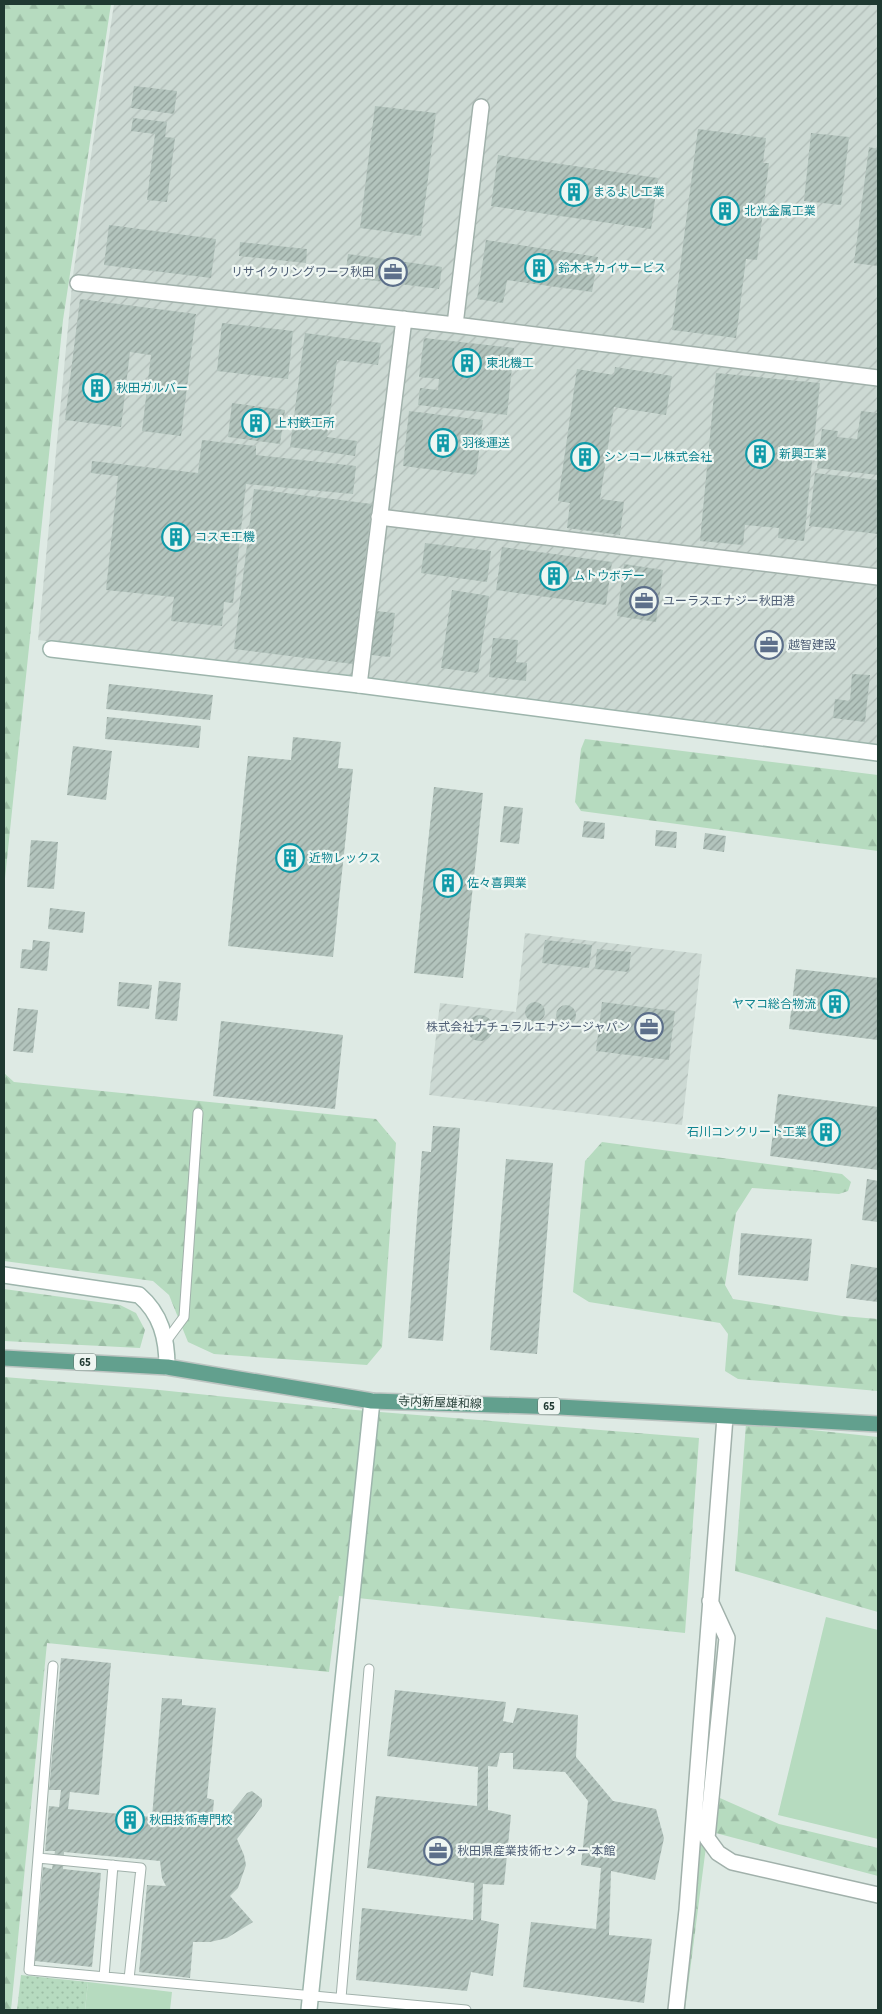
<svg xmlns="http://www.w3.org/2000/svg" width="882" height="2014" font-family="'Source Sans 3','Noto Sans JP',sans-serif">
<defs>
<pattern id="industrial-furrows" width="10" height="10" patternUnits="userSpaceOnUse" patternTransform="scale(1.25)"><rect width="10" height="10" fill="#ccd9d3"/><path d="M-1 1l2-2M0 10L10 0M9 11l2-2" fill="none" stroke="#afbbb6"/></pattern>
<pattern id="grass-dots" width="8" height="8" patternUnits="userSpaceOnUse" patternTransform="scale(1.25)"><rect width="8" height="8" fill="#b6dbbf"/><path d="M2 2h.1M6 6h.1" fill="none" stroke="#9cbda5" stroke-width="1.8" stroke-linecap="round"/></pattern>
<pattern id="forest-firs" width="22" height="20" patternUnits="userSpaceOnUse" patternTransform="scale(1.25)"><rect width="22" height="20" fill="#b6dbbf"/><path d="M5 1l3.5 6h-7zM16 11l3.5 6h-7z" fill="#9cbda5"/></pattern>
<pattern id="building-hatch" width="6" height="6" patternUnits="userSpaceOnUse" patternTransform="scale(1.25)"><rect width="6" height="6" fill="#b3c4bd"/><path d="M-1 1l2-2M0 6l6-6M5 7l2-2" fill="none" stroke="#91a09a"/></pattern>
</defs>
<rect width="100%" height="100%" fill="#deeae4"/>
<path fill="url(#industrial-furrows)" d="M114 4H878V747L38 640 73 275Z
M525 933 702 954 682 1125 429 1095 440 1003 516 1012Z"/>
<path fill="url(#grass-dots)" d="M21 1975 88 1982 85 2010H17Z"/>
<path fill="url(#forest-firs)" d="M4 4H111L63 320 4 888Z
M585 739 878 775V851L581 811 575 802 581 749Z
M4 1073 14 1082 376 1119 396 1143 382 1347 367 1365 214 1354 188 1342 169 1295 153 1281 4 1261Z
M602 1142 842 1174 851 1182 848 1191 839 1194 752 1188 736 1213 725 1285 733 1299 842 1316 878 1319V1391L738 1379 725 1371 728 1334 720 1323 589 1302 573 1292 585 1161Z
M4 1289 120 1305 136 1313 145 1330 140 1348 4 1341Z
M4 1377 150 1389 343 1409 699 1438 685 1633 339 1596 329 1672 47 1643 11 2010H4Z
M746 1423 878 1437V1612L735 1571Z
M695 1787 779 1824 878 1848V1876L708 1831 685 2010H670Z"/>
<path fill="#b6dbbf" d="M826 1617 878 1630V1839L778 1815Z
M88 1982 172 1992 170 2010H85Z"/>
<path fill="url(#building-hatch)" d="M134 86 177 91 174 114 131 108Z
M375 106 436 113 421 236 360 228Z
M133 118 167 122 165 137 175 138 167 202 147 200 155 134 131 131Z
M698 129 766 138 763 163H769L757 260 746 259 736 338 672 330Z
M811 133 849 137 841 205 804 201Z
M869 147 878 149V266L854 263Z
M498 155 658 178 651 229 491 206Z
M109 225 216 239 211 278 104 265Z
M486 240 598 257 592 292 507 280 503 303 477 299Z
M240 242 307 249 306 263 239 256Z
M348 254 442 267 439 289 345 277Z
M80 299 196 314 181 436 142 431 151 355 130 352 121 427 65 420Z
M222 323 293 331 288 379 217 371Z
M305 333 381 343 378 365 337 360 327 437 357 441 355 456 290 447Z
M424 338 514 348 507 415 418 405 420 388 438 390 439 379 419 377Z
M615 367 672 376 666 415 614 407 600 499 624 502 620 535 567 528 570 503 558 501 577 369 614 375Z
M716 373 820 383 804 541 778 538 779 528 745 525 743 545 700 541Z
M232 403 285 410 280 444 228 437Z
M409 411 483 420 476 475 403 466Z
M861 411 878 413V475L817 468 822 429 838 431 837 437 857 439Z
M202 440 256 446V455L356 466 353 494 246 484 233 603 224 602 222 626 171 621 174 597 106 590 118 476 91 473 92 461 198 473Z
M815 473 878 480V534L809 526Z
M254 489 372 504 353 664 234 649Z
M425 543 491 551 487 582 421 573Z
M502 547 612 562 606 605 496 590Z
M624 564 663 570 656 622 617 616Z
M452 590 489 596 478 673 441 668Z
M376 611 395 613 390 657 371 655Z
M493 638 518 640 516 662 527 663 526 681 489 677Z
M852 674 870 675 865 722 833 718 835 699 850 701Z
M109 684 213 695 210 720 106 709Z
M107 717 201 726 199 748 105 739Z
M293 737 341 742 338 768 353 769 333 957 228 946 248 756 291 760Z
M73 746 112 751 106 800 67 795Z
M434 787 483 793 463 978 414 973Z
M504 806 523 808 519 844 500 842Z
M584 821 605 823 604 839 582 837Z
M656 830 677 832 676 848 655 846Z
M705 833 726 836 724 852 703 849Z
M31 840 58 842 54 889 27 887Z
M50 908 85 912 83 933 48 929Z
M33 940 50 942 47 971 20 968 22 949 32 950Z
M545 940 592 945 589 968 542 963Z
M597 949 631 952 629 972 595 969Z
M796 969 878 978V1040L789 1029Z
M159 981 181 983 177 1021 155 1019Z
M119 982 152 985 149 1009 117 1006Z
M602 1002 675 1011 669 1060 596 1051Z
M525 1012a10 10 0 1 1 20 0a10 10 0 1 1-20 0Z
M556 1015a10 10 0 1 1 20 0a10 10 0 1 1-20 0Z
M18 1008 38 1010 33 1053 13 1051Z
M467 1028a13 13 0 1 1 26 0a13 13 0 1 1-26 0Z
M221 1021 343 1035 335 1109 213 1096Z
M778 1094 878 1107V1170L770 1156Z
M433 1126 460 1128 443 1341 408 1338 422 1151 431 1152Z
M506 1159 553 1163 537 1354 490 1350Z
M867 1179 878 1181V1222L862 1220Z
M741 1233 812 1239 808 1281 738 1275Z
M851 1264 878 1268V1302L846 1298Z
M61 1658 111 1663 99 1795 70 1792 68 1809 152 1817 162 1698 182 1699V1705L216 1708 207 1798 214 1800 212 1823 220 1826 247 1793 252 1791 262 1799V1806L237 1839 244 1855 246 1865 238 1888 230 1896 253 1922 227 1938 210 1942H193L190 1978 139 1972 147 1885 166 1886 162 1878 160 1861 64 1852 63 1869 101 1873 92 1967 35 1961 43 1867 52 1869 55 1851H45L49 1806 59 1807 61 1790H49Z
M395 1690 506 1702 503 1721 513 1723 517 1708 578 1715 576 1757 613 1801 656 1809 664 1838 655 1880 611 1871 609 1935 652 1939 644 2003 523 1987 531 1922 596 1929 601 1868 581 1865 588 1801 565 1772 513 1769V1753H500L497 1767 488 1766V1810L511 1815 504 1885 483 1884 481 1920 499 1924 493 1976 471 1972 467 1991 356 1980 362 1908 473 1920 474 1883 367 1868 376 1796 477 1806 478 1767 387 1756Z"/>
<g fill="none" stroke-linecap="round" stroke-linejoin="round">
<defs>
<path id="lane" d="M167 1340 184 1317 198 1113
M53 1666 29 1970 466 2010
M38 1858 141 1868 129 1979
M104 1977 113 1865
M341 1998 369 1669"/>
<path id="street" d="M78 283 455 325 878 378
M455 325 481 107
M379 517 878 577
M359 685 404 319
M710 1601 727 1638 707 1838 718 1853 732 1862 878 1895
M676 2010 687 1910 725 1417"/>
<path id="secondary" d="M51 649 359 685 878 753
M4 1275 139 1295C161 1314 167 1338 167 1367
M309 2010 372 1401"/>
<path id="primary" d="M4 1358 167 1367 372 1401 559 1407 878 1424"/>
</defs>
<use href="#lane" stroke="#a1b1ab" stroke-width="11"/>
<use href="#street" stroke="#a1b1ab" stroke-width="18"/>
<use href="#secondary" stroke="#9db5ac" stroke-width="18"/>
<use href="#primary" stroke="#bcc4c1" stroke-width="18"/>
<use href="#lane" stroke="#fff" stroke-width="9"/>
<use href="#street" stroke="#fff" stroke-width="15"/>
<use href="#secondary" stroke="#fff" stroke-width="15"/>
<use href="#primary" stroke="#62a08e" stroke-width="15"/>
</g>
<defs>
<symbol id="building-ring" viewBox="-11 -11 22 22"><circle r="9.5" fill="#eef6f2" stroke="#0f9aa8" stroke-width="1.5"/><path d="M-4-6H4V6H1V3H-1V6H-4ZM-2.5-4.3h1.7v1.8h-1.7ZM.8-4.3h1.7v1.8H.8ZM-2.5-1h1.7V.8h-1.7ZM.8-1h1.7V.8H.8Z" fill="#0f9aa8"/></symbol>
<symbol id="office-ring" viewBox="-11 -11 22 22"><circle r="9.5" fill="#eef6f2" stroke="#5c6f8a" stroke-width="1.5"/><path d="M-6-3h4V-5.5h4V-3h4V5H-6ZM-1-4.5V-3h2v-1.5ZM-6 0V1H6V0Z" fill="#5c6f8a"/></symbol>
</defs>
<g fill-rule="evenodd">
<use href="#building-ring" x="558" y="176" width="32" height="32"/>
<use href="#building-ring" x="709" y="195" width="32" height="32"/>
<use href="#building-ring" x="523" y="252" width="32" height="32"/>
<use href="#office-ring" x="377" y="256" width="32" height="32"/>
<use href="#building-ring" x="451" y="347" width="32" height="32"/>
<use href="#building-ring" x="81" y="372" width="32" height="32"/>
<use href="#building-ring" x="240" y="407" width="32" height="32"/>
<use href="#building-ring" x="427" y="427" width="32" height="32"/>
<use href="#building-ring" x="744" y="438" width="32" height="32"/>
<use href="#building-ring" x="569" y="441" width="32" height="32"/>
<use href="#building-ring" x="160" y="521" width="32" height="32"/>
<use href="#building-ring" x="538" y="560" width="32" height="32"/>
<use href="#office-ring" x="628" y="585" width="32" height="32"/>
<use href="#office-ring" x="753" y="629" width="32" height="32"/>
<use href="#building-ring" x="274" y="842" width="32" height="32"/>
<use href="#building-ring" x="432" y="867" width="32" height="32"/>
<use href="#building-ring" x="819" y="988" width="32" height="32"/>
<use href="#office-ring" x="633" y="1011" width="32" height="32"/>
<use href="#building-ring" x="810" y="1116" width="32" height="32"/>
<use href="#building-ring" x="114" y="1804" width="32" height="32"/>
<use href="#office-ring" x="422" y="1835" width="32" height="32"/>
</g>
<g text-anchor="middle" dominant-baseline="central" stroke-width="4.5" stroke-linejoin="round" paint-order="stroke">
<g fill="#eef6f2" stroke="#5d726b" stroke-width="1">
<rect x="74" y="1353.5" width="22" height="17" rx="4"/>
<rect x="538" y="1397.5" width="22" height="17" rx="4"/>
</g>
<g font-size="11" font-weight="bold" fill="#1f3931">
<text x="85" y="1362">65</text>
<text x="549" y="1406">65</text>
</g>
<g font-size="12" fill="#0d838f" stroke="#eef6f2" text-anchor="start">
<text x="593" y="192">まるよし工業</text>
<text x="744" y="211">北光金属工業</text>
<text x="558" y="268">鈴木キカイサービス</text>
<text x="486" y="363">東北機工</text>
<text x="116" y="388">秋田ガルバー</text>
<text x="275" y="423">上村鉄工所</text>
<text x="462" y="443">羽後運送</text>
<text x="779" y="454">新興工業</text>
<text x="604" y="457">シンコール株式会社</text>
<text x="195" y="537">コスモ工機</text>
<text x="573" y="576">ムトウボデー</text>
<text x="309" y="858">近物レックス</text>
<text x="467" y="883">佐々喜興業</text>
<text x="816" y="1004" text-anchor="end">ヤマコ総合物流</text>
<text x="807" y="1132" text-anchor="end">石川コンクリート工業</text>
<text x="149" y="1820">秋田技術専門校</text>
</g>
<g font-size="12" fill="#4e5e75" stroke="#eef6f2" text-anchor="start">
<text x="374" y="272" text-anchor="end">リサイクリングワーフ秋田</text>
<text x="663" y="601">ユーラスエナジー秋田港</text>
<text x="788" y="645">越智建設</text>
<text x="630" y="1027" text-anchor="end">株式会社ナチュラルエナジージャパン</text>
<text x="457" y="1851">秋田県産業技術センター 本館</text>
</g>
<g font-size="12" fill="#1f3931" stroke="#eef6f2">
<text transform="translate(440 1403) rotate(2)">寺内新屋雄和線</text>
</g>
</g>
<rect width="882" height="2014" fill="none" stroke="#1f3931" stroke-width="10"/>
</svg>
